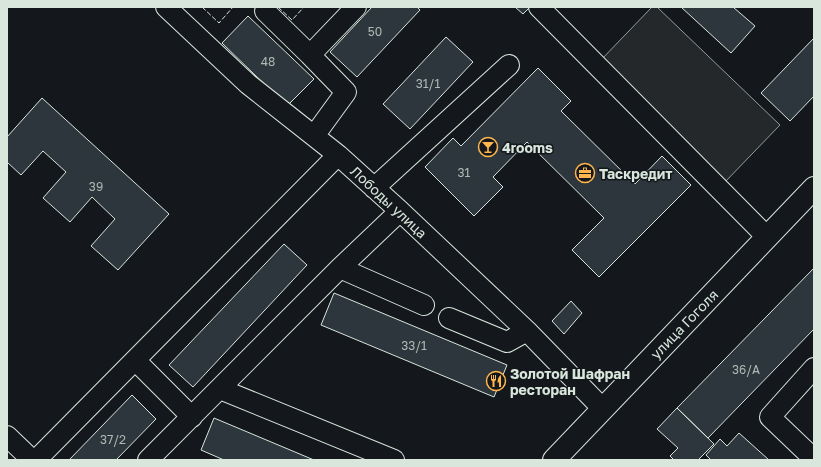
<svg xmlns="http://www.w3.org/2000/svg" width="821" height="467" font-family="'Golos Text',sans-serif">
<rect width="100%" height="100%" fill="#14181c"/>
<path fill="#24282b" stroke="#939e99" d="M652 7H657L780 125 724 183 599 62Z"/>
<path fill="#2c363c" stroke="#d8e6dc" d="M372 7H417L420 10 357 77 330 52Z
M515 7H530L523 14Z
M681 7H733L755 26 731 53Z
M248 16 314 79 287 106 222 43Z
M446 37 473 62 410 129 383 104Z
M814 38V96L790 121 761 93Z
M538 68 571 101 561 111 635 184 662 156 691 185 599 277 572 250 604 218 527 142 493 177 503 187 474 216 425 167 453 138 461 146Z
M42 98 169 214 118 270 91 246 115 219 92 197 70 222 43 198 66 172 43 151 21 175 7 162V137Z
M284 244 307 265 193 387 169 365Z
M814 268V329L708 438 677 408Z
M334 293 507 365 494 397 321 325Z
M571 301 582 313 564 334 552 321Z
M132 395 156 419 116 460H69Z
M677 408 714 444 698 460H674L670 456 678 448 657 429Z
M214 418 314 460H224L201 450Z
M739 433 769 460H711L706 455 720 439 727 446Z"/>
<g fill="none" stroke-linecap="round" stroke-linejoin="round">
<defs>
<path id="minor" d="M166 7 248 84 338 155 400 211 527 331 603 409
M539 7 767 237
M265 11 310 55
M314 136 346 92 310 55 356 7
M374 188 509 65
M340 268 424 305
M449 318 507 342 527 331
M135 360 192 417
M814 368 770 417 814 459
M220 389 394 460
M7 436 32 460
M36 460 135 360 338 155
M148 460 340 268 400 211"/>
<path id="highway" d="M554 460 814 188"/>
</defs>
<use href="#minor" stroke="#d8e6dc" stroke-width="22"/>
<use href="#highway" stroke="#d8e6dc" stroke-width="24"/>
<use href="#minor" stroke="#14181c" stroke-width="20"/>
<use href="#highway" stroke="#14181c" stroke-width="22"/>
<path stroke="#d8e6dc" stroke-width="1" stroke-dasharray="5 2" stroke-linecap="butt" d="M202 7 219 23 233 7
M278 7 292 20 304 7"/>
</g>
<defs>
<symbol id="bar-ring" viewBox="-11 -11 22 22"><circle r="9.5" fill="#14181c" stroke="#ffb74d" stroke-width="1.5"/><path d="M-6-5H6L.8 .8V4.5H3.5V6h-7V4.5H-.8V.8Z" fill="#ffb74d"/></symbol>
<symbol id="office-ring" viewBox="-11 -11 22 22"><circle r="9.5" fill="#14181c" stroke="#ffb74d" stroke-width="1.5"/><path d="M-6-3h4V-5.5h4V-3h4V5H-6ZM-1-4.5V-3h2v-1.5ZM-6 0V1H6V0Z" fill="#ffb74d"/></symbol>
<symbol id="restaurant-ring" viewBox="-11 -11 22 22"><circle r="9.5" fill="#14181c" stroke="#ffb74d" stroke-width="1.5"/><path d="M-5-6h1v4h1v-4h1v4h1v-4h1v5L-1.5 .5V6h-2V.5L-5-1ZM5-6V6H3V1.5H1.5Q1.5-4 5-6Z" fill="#ffb74d"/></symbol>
</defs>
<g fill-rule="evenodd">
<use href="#bar-ring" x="477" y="136" width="22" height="22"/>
<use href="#office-ring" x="574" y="162" width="22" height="22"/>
<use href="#restaurant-ring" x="485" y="370" width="22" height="22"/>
</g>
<g text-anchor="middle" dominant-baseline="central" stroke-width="3" stroke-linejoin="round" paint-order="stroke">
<g font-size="12" fill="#adbab4">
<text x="375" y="31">50</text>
<text x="268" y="61">48</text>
<text x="428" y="83">31/1</text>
<text x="464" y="172">31</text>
<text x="96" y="186">39</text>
<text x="414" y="345">33/1</text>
<text x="746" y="369">36/A</text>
<text x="113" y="439">37/2</text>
</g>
<g font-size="14" font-weight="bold" fill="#d8e6dc" stroke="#14181c" text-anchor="start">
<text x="502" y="147">4rooms</text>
<text x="599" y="173">Таскредит</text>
<text x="510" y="373">Золотой Шафран<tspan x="510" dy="16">ресторан</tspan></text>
</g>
<g font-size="14" fill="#d8e6dc" stroke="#14181c">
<text transform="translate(389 202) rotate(43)">Лободы улица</text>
<text transform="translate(684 324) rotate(-46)">улица Гоголя</text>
</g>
</g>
<rect width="821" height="467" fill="none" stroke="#d8e6dc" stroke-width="16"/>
</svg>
